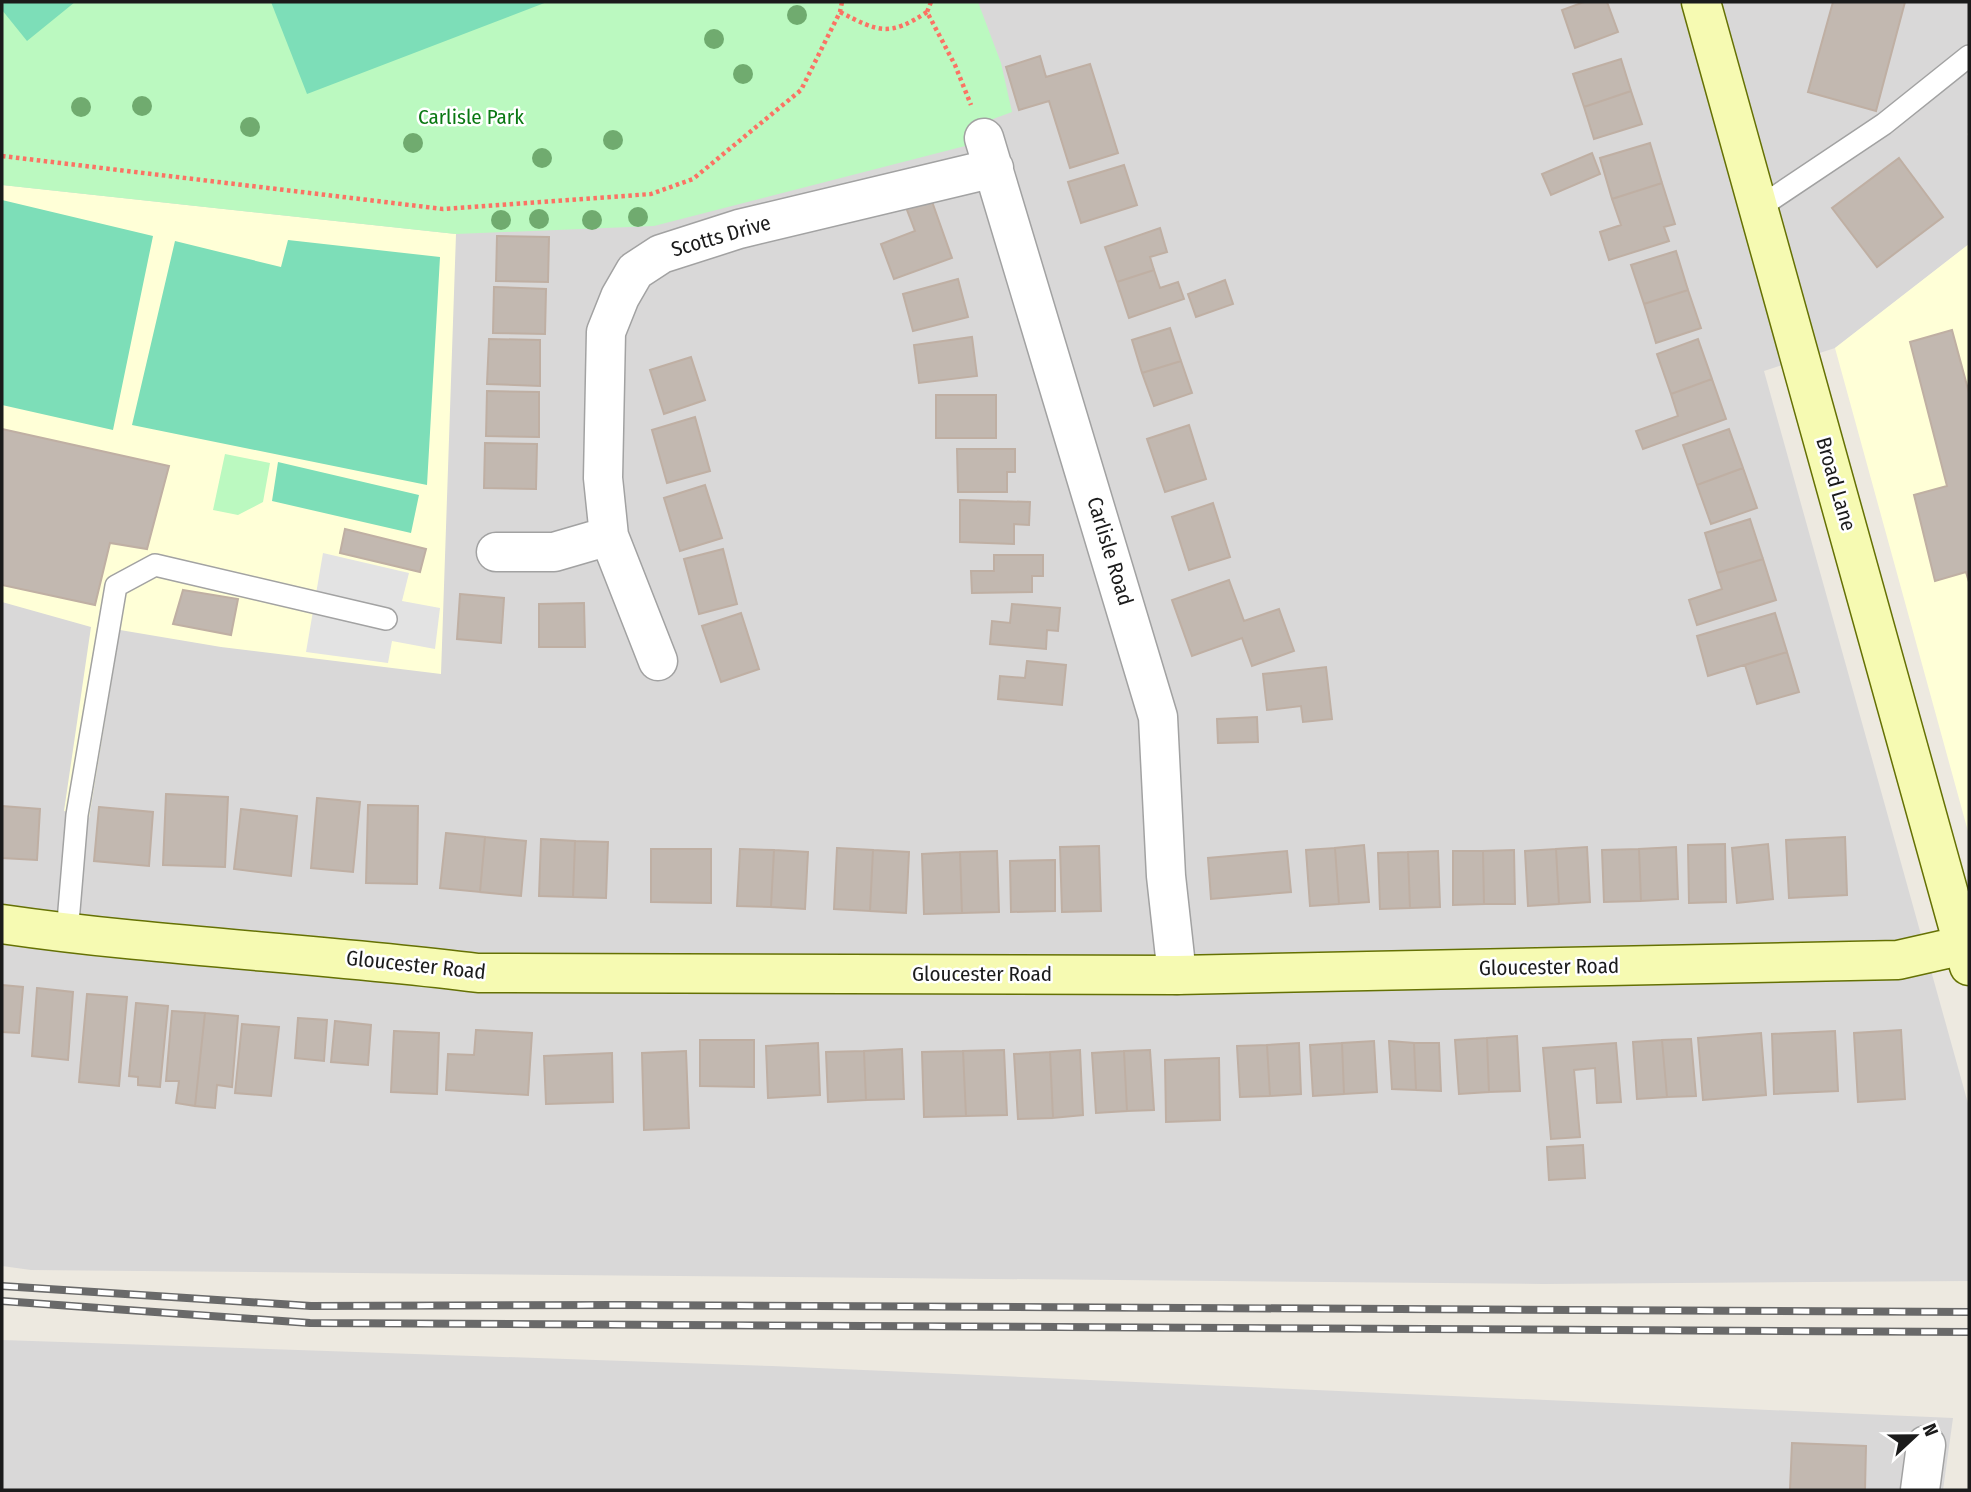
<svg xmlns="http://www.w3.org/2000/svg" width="1971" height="1492" font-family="'Fira Sans Condensed',sans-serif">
<rect width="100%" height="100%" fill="#ede9e0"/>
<path fill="#d9d8d8" d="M2 2H1969V132L1967 134 1969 138V244L1835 348 1764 371 1969 1107V1281L1543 1284 31 1270 2 1266Z
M2 1340 772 1366 1953 1418 1943 1490H2Z"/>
<path fill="#ffffd7" d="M2 185 456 234 441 674 221 647 120 630 89 818 64 811 91 627 2 602Z
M1969 244V835L1835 348Z"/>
<path fill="#bbf9c0" d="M2 2H978L1001 63 1012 112 966 129 969 145 654 226 456 234 2 185Z
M225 454 270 463 263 502 238 515 213 510Z"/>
<path fill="#7ddeb8" d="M2 2H75L27 41 2 10Z
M271 2H547L307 94Z
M2 200 153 236 113 430 2 405Z
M288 240 440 257 427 485 132 425 175 241 281 267Z
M278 462 419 495 411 533 272 501Z"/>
<path fill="#e3e3e3" d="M323 553 409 573 402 601 440 608 435 649 392 641 388 663 306 652Z"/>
<path fill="#c2b8b0" stroke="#bfafa3" stroke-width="2" d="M1584 2H1607L1618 32 1575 48 1562 10Z
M1833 2H1905L1876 111 1808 92Z
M1040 56 1046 77 1090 64 1118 153 1070 168 1049 101 1019 110 1006 67Z
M1621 59 1631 91 1584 107 1573 74Z
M1631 91 1642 124 1594 139 1584 107Z
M1650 143 1662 183 1612 199 1600 158Z
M1592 153 1600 174 1551 195 1542 174Z
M1899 158 1943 217 1877 267 1832 208Z
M1124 165 1137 205 1081 223 1068 182Z
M1662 183 1675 224 1664 227 1669 241 1609 260 1600 232 1621 225 1612 199Z
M929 193 952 258 894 279 881 244 915 231 904 202Z
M1160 228 1167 252 1150 257 1154 270 1117 282 1105 247Z
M497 236 549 237 548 282 496 281Z
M1676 251 1688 290 1644 304 1631 265Z
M1154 270 1160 288 1178 282 1184 299 1129 318 1117 282Z
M958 279 968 317 913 331 903 294Z
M1225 280 1233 304 1196 317 1188 294Z
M494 287 546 289 545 334 493 333Z
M1688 290 1701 328 1656 343 1644 304Z
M1170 328 1181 361 1142 373 1132 340Z
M1952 330 1969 393V582L1966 572 1935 581 1914 495 1947 486 1910 342Z
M972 337 977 376 919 383 914 345Z
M489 339 540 340V386L487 384Z
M1698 339 1712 379 1671 394 1657 354Z
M691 357 705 400 664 414 650 370Z
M1181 361 1192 393 1154 406 1142 373Z
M1712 379 1726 419 1643 449 1636 431 1678 416 1671 394Z
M487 391 539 392V437L486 436Z
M936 395H996V438H936Z
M695 417 710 471 667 483 652 430Z
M1189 425 1206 479 1165 492 1147 439Z
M2 429 169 466 147 549 110 543 95 605 2 585Z
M1729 429 1743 468 1697 485 1683 445Z
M485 443 537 444 536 489 484 488Z
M957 449H1015V472H1007V492H958Z
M1743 468 1757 508 1711 524 1697 485Z
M705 485 722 538 680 551 664 498Z
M960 500 1030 502 1029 525 1014 524V544L960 542Z
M1213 503 1230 557 1189 570 1172 517Z
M1750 519 1763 559 1717 573 1705 533Z
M345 529 426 549 420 572 340 553Z
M723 549 737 604 699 614 684 559Z
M994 555H1043V576H1032V592L972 593 971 571H994Z
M1763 559 1776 600 1697 625 1689 600 1722 589 1717 573Z
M1229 580 1244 621 1279 609 1294 651 1252 666 1242 638 1192 656 1172 600Z
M183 590 238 599 231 635 173 624Z
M460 594 504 598 501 643 457 639Z
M584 603 585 647H539V604Z
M1012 604 1060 608 1058 631 1047 630 1046 649 990 644 992 621 1010 623Z
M741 613 759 669 721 682 702 626Z
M1775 613 1787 652 1708 676 1697 636Z
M1787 652 1799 692 1757 704 1745 665Z
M1027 661 1066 665 1062 705 998 699 1000 676 1025 678Z
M1326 667 1332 719 1303 722 1301 706 1267 710 1263 674Z
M1257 717 1258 742 1218 743 1217 719Z
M166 794 228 797 225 867 163 865Z
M317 798 360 802 353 872 311 868Z
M368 805 418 806 417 884 366 883Z
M2 806 40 809 37 860 2 858Z
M99 807 153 812 149 866 94 861Z
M241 809 297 816 291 876 234 869Z
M446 833 485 837 480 892 440 888Z
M485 837 526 841 521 896 480 892Z
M1845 837 1847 895 1789 898 1786 840Z
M541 839 575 841 573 897 539 896Z
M575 841 608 842 606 898 573 897Z
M1725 844 1726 902 1689 903 1688 845Z
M1768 844 1773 899 1737 903 1732 848Z
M1364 845 1369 902 1339 904 1335 848Z
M1099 846 1101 911 1062 912 1060 847Z
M1587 847 1590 902 1559 904 1556 849Z
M1676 847 1678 899 1641 901 1639 849Z
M837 848 873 850 870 911 834 909Z
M1335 848 1339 904 1310 906 1306 850Z
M651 849H711V903L651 902Z
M740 849 774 850 771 907 737 906Z
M1556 849 1559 904 1528 906 1525 851Z
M1639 849 1641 901 1604 902 1602 850Z
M774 850 808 852 805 909 771 907Z
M873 850 909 852 906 913 870 911Z
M1514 850 1515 904H1484L1483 851Z
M997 851 999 912 962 913 960 852Z
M1287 851 1291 892 1211 899 1208 858Z
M1438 851 1440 907 1410 908 1408 852Z
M1453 851H1483L1484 904 1453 905Z
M960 852 962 913 924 914 922 854Z
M1408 852 1410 908 1380 909 1378 853Z
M1055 860V911L1011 912 1010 861Z
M2 985 23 987 19 1033 2 1032Z
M37 988 73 992 68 1060 32 1056Z
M87 994 127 997 119 1086 79 1082Z
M136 1003 168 1006 160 1087 138 1085V1077L129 1076Z
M172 1011 205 1013 195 1106 176 1103 179 1081H166Z
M205 1013 238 1016 232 1087 217 1085 215 1108 195 1106Z
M298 1018 327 1020 324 1061 295 1058Z
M335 1021 371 1025 368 1065 331 1062Z
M242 1024 279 1027 271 1096 235 1093Z
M476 1030 532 1033 528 1095 446 1090 448 1054 474 1055Z
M1901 1030 1905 1099 1858 1102 1854 1033Z
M394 1031 439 1033 437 1094 391 1092Z
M1835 1031 1838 1091 1774 1094 1772 1034Z
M1761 1033 1766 1095 1703 1100 1698 1038Z
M1517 1036 1520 1091 1489 1092 1487 1038Z
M1487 1038 1489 1092 1459 1094 1455 1040Z
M1691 1039 1696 1096 1667 1097 1662 1040Z
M700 1040H754V1087L700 1086Z
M1662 1040 1667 1097 1637 1099 1633 1042Z
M1374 1041 1377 1092 1344 1094 1342 1043Z
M1389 1041 1414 1043 1416 1090 1392 1089Z
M818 1043 820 1095 768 1098 766 1046Z
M1299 1043 1301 1094 1270 1096 1267 1045Z
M1342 1043 1344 1094 1313 1096 1310 1045Z
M1414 1043H1439L1441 1091 1416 1090Z
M1616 1043 1621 1102 1597 1103 1595 1068 1574 1070 1580 1137 1551 1139 1543 1048Z
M1267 1045 1270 1096 1240 1097 1237 1046Z
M902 1049 904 1099 866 1100 864 1051Z
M1004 1050 1007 1115 966 1116 963 1051Z
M1080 1050 1083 1115 1053 1118 1050 1052Z
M1150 1050 1154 1110 1127 1111 1124 1051Z
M686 1051 689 1128 644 1130 642 1053Z
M864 1051 866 1100 828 1102 826 1052Z
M963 1051 966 1116 924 1117 922 1052Z
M1124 1051 1127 1111 1096 1113 1092 1053Z
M1050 1052 1053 1118 1018 1119 1014 1054Z
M612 1053 613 1102 546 1104 544 1056Z
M1219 1058 1220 1120 1166 1122 1165 1060Z
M1583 1145 1585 1178 1549 1180 1547 1147Z
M1792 1443 1866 1446 1865 1490H1790Z"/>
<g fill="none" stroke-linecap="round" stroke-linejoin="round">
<defs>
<path id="lane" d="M1757 209 1884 124 1969 56
M67 934 77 815 116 586 155 565 386 619"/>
<path id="street" d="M984 138 1158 717 1166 876 1177 975
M496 552H554L609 536
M658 661 609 536 603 478 606 332 620 297 635 271 661 254 739 229 994 168
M1920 1490 1926 1445"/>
<path id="secondary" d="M1701 2 1969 966
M2 924C160 947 320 953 478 973L1177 975 1898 960 1964 945"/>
</defs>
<use href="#lane" stroke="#a2a2a2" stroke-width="24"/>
<use href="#street" stroke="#a2a2a2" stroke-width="41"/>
<use href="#secondary" stroke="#657104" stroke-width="41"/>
<path stroke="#fb7364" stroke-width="4.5" stroke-dasharray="3.5 3.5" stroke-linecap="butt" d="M931 2 927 12 955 65 971 105
M840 12C879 32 889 37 927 12
M2 156 443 209 651 194 693 179 801 90 840 12 842 2"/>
<use href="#lane" stroke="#fff" stroke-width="21"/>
<use href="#street" stroke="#fff" stroke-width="38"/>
<use href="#secondary" stroke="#f6fab2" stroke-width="38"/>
<defs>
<path id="rail" d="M2 1286 311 1306 620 1305 1969 1312
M2 1301 310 1323 1969 1332"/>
</defs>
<use href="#rail" stroke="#696969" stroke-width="8"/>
<use href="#rail" stroke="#fff" stroke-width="5" stroke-dasharray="16" stroke-linecap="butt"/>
</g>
<g fill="#70ab6f">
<circle cx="797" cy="15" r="10"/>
<circle cx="714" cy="39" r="10"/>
<circle cx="743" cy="74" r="10"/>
<circle cx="142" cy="106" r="10"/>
<circle cx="81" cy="107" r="10"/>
<circle cx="250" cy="127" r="10"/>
<circle cx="613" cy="140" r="10"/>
<circle cx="413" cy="143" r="10"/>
<circle cx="542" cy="158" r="10"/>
<circle cx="638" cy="217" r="10"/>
<circle cx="539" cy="219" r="10"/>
<circle cx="501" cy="220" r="10"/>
<circle cx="592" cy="220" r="10"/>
</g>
<g text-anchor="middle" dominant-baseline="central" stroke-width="5" stroke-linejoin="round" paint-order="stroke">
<g font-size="21" fill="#0a7813" stroke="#fff">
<text x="471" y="117">Carlisle Park</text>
</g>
<g font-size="21" fill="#1b1b1b" stroke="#fff">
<text transform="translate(721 236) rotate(-16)">Scotts Drive</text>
<text transform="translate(1836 484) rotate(74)">Broad Lane</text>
<text transform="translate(1110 551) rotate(73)">Carlisle Road</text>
<text transform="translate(416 965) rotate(6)">Gloucester Road</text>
<text transform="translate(1549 967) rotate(-1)">Gloucester Road</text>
<text x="982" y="974">Gloucester Road</text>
</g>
</g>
<rect width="1971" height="1492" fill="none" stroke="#1b1b1b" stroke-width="7"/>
<g transform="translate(1915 1436) rotate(68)" stroke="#ffffff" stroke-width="5" paint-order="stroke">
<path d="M0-5L12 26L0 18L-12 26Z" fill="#1b1b1b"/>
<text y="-10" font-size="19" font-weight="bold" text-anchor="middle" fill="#1b1b1b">N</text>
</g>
</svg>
